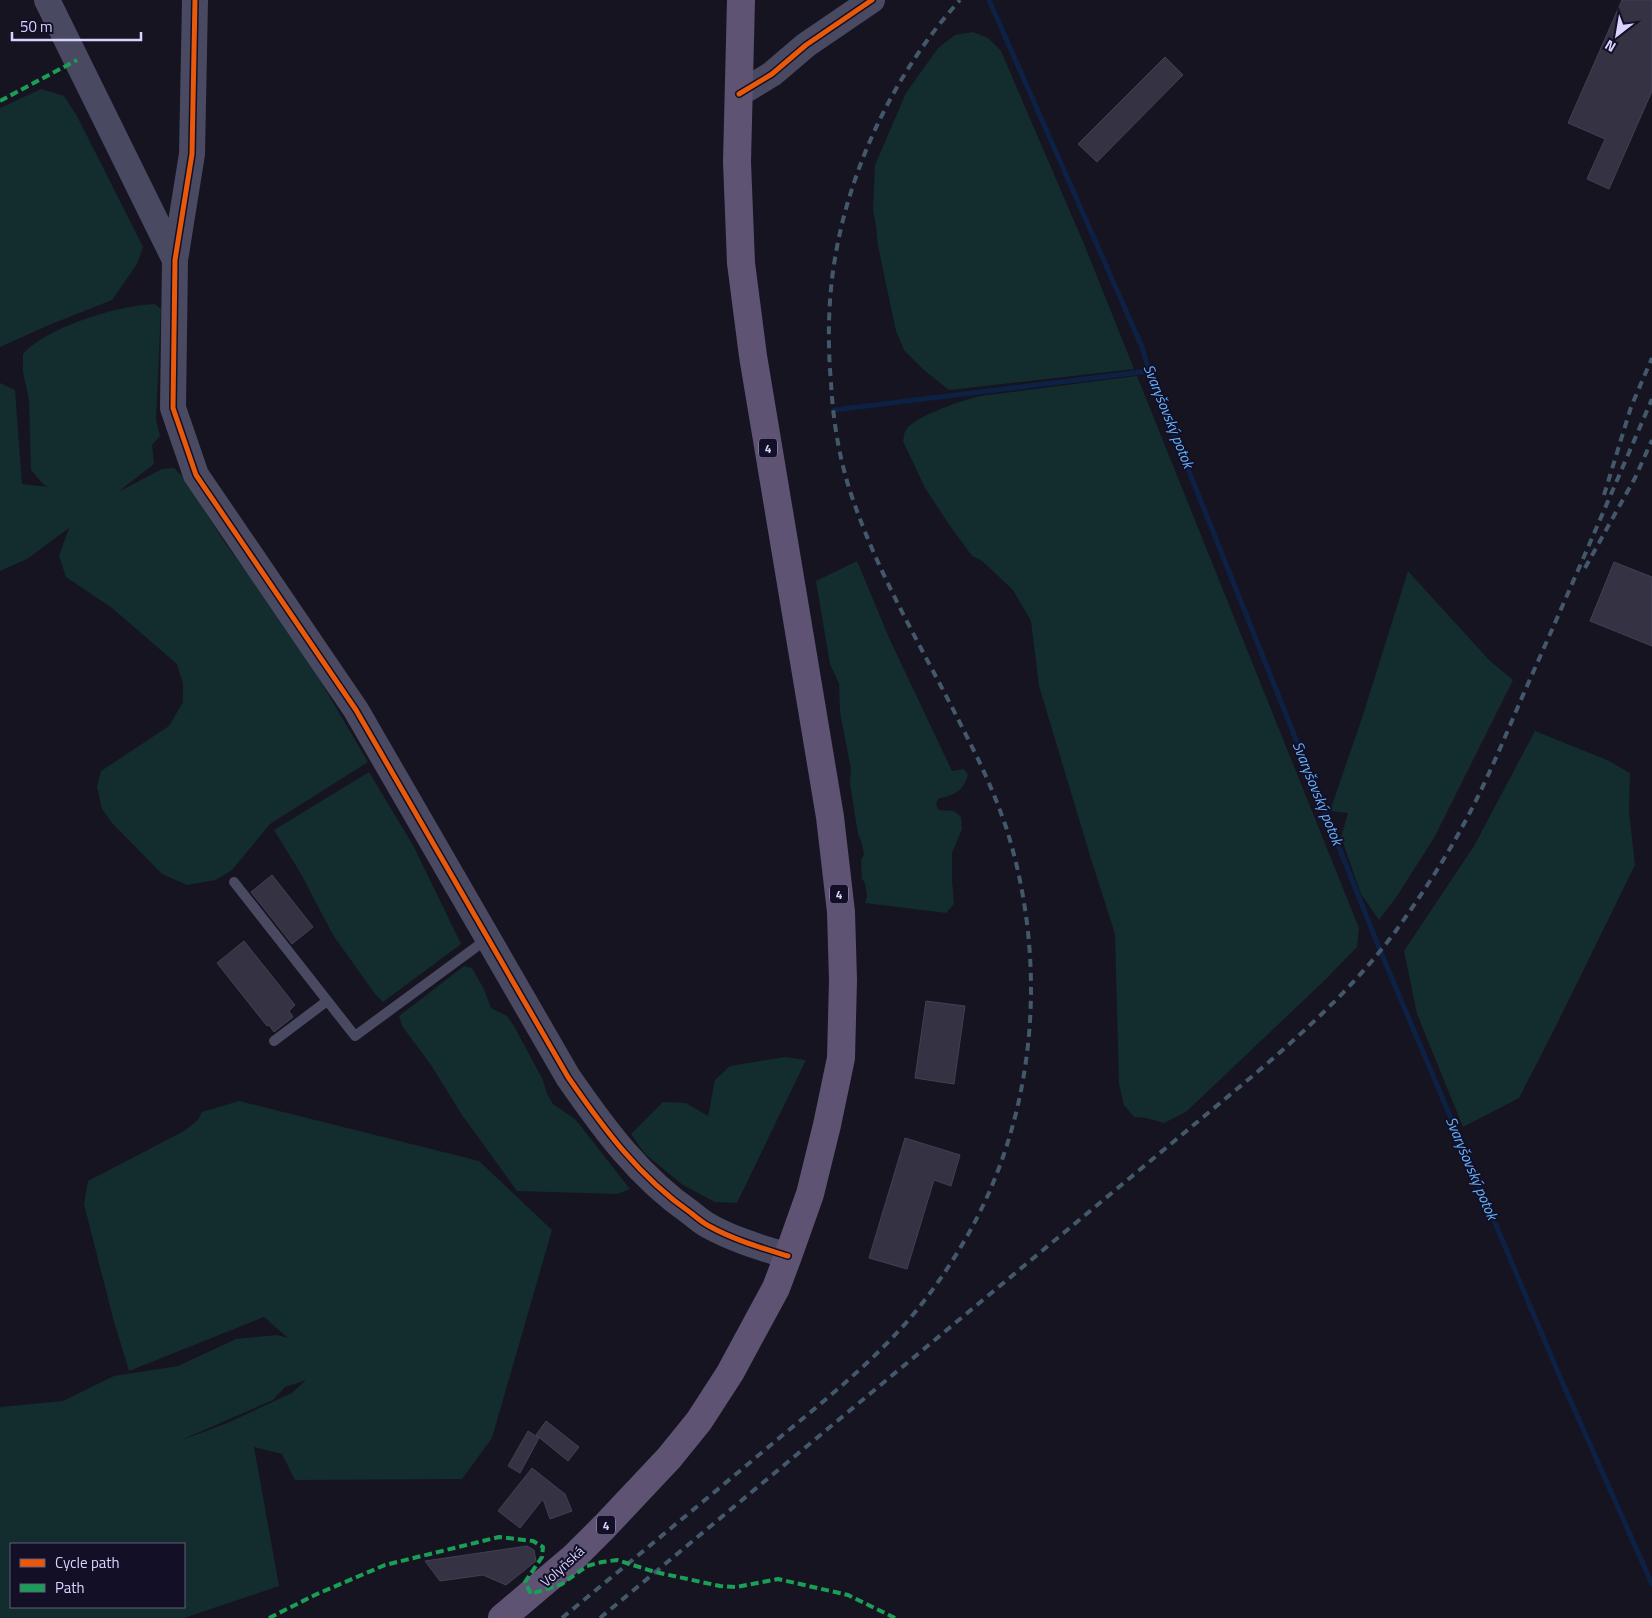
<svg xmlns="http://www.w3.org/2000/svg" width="1652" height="1618" font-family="'Titillium Web',sans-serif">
<rect width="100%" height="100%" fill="#161421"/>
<path fill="#132c2d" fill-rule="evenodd" d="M973 32 988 38 1001 51 1084 244 1134 369 949 390 925 371 904 350 896 331 878 246 876 226 873 210 875 165 906 93 938 48 955 35Z
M41 89 64 96 77 116 143 247 137 264 112 300 49 325 0 347V108Z
M155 304 161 309 156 419 160 436 152 445 154 464 118 492 162 469 174 468 184 478 225 543 294 636 368 762 270 824 232 870 216 880 187 885 162 874 113 824 102 809 97 787 101 771 169 726 183 702V684L177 664 112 608 66 577 59 556 69 528 27 559 0 571V383L15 390 22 484 49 487 44 485 31 470 29 400 23 372V354C47 327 119 305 155 304Z
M1137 376 1359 928 1357 947 1324 981 1186 1112 1164 1123 1146 1118 1134 1117 1124 1105 1119 1084 1115 934 1091 859 1039 686 1031 621 1013 590 981 560 972 556 948 523 925 488 903 441C904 438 904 432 906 430 914 416 964 400 980 396Z
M857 561 890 640 952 771 964 769 968 775C962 792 956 794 938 799L936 805 939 810 954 811 961 817 962 829 952 853V880L954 904 946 913 865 903 867 896 865 883 862 879 861 860 864 854 862 844 858 834 850 783 851 769 840 712 839 684 830 664 816 581Z
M1408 571 1490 661 1513 680 1434 838 1397 896 1379 920 1361 894 1341 837 1348 813 1330 811 1363 715Z
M1535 731 1607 760 1630 773 1629 811 1635 865 1554 1030 1519 1098 1463 1127 1417 1014 1404 951 1474 846Z
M369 772 414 847 461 944 383 1002 375 994 333 935 301 874 274 830Z
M464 966 472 968 484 989 491 1008 507 1016 514 1026 543 1080 547 1094 553 1104 576 1120 630 1189 618 1194 517 1191 462 1115 431 1065 402 1026 399 1016Z
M786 1057 806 1060 737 1203 715 1202 683 1185 645 1154 631 1134 663 1102 686 1103 708 1116 715 1080 730 1066Z
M239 1101 479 1161 552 1230 492 1438 462 1479 295 1480 282 1454 254 1447 279 1586 184 1618H0V1407L63 1401 114 1376 178 1366 236 1339 277 1335 288 1338 264 1317 129 1371 113 1318 84 1204 88 1181 184 1131 198 1120 202 1112ZM306 1380 292 1393 225 1424 179 1441 273 1400 285 1387ZM11 1544H184V1607H11Z"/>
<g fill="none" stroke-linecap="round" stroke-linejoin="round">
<path stroke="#0d2144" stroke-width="5" d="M989 0 1142 347 1149 371 1380 950 1560 1377 1652 1584
M834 410 1149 371"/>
</g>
<path fill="#343243" stroke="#433f54" d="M1622 0H1652V91L1609 189 1587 179 1605 139 1568 123Z
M1165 57 1183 75 1097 162 1078 144Z
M1614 562 1652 577V646L1590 621Z
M272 875 313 927 292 944 251 892Z
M244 941 295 1005 289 1011 293 1017 274 1032 269 1025 267 1026 217 963Z
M926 1001 965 1006 954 1084 915 1078Z
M905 1138 960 1155 951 1186 934 1180 907 1269 869 1258Z
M546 1421 579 1447 568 1461 536 1435Z
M528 1431 539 1438 520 1473 508 1466Z
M532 1468 565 1494 572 1511 550 1519 543 1499 520 1528 498 1511Z
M527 1546 534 1550 536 1561 506 1585 483 1575 440 1581 425 1561Z"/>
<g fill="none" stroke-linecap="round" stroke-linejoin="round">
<path stroke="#4a4962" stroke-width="10" d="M234 882 355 1036 487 939
M274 1041 327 1001"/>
<path stroke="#4a4962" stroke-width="26" d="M47 0 175 260
M195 0 192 154 175 260 173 408 196 475 356 710 568 1077C604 1129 639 1177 691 1213 697 1218 703 1223 709 1226 734 1240 762 1248 788 1256
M739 94 772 74 806 45 872 0"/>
<path stroke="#5e5373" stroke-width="28" d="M502 1618 574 1557 605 1526 669 1458 699 1421 730 1373 776 1288 788 1256 810 1194 827 1125 841 1058 843 980 841 912 830 817 753 356 741 263 737 162 741 0"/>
<path stroke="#43596b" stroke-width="4" stroke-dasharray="8 6" stroke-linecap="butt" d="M1604 495 1631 407 1652 358
M1585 568 1635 478 1652 440
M562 1618C630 1562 698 1506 766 1449 809 1413 854 1378 893 1337 921 1308 946 1273 966 1238 1037 1115 1049 962 1006 827 996 798 983 768 969 741 929 659 880 581 851 494 839 458 833 420 831 383 828 348 828 314 832 279 844 178 892 75 960 0
M600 1618 1255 1074C1305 1031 1355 986 1395 932 1421 896 1446 858 1467 818 1491 773 1510 724 1531 677 1572 585 1612 492 1652 399"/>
<path stroke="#1a9f57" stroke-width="4" stroke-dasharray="8 4" stroke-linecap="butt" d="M0 101 77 60
M269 1618 317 1594 385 1565 499 1537 533 1541 543 1547 542 1557 525 1582 531 1594 562 1584 587 1566 602 1562 617 1560 655 1572 720 1586 736 1587 778 1579 848 1595 895 1618"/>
<defs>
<path id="cycleway" d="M195 0 192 154 175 260 173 408 196 475 356 710 568 1077C604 1129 639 1177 691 1213 697 1218 703 1223 709 1226 734 1240 762 1248 788 1256
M739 94 772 74 806 45 872 0"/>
</defs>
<use href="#cycleway" stroke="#130f26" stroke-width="8"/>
<use href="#cycleway" stroke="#e8590c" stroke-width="5"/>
</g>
<g text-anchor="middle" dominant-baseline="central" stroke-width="4" stroke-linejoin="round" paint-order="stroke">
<g fill="#130f26" stroke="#9e99be" stroke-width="1">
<rect x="759" y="438.5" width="18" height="19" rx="4"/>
<rect x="830" y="884.5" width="18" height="19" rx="4"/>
<rect x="597" y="1515.5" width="18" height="19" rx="4"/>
</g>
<g font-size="12" font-weight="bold" fill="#d9d4ff">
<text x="768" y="448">4</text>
<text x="839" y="894">4</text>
<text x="606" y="1525">4</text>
</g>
<g font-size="14" fill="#d9d4ff" stroke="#130f26">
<text transform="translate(562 1566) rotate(-42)">Volyňská</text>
</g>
<g font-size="15" font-style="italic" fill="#62b6ff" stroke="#130f26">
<text transform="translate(1169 416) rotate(68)">Svaryšovský potok</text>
<text transform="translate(1318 793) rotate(68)">Svaryšovský potok</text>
<text transform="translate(1472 1168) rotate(67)">Svaryšovský potok</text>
</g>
</g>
<rect x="10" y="1543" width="175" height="65" fill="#130f26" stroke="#625e7d"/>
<rect x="20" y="1559" width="25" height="8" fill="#e8590c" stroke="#625e7d"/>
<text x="55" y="1568" font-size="15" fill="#d9d4ff">Cycle path</text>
<rect x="20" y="1584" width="25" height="8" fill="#1a9f57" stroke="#625e7d"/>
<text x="55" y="1593" font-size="15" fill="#d9d4ff">Path</text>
<g transform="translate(1617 35) rotate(211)" stroke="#130f26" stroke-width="4" paint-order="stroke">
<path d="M0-4L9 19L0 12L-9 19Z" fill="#d9d4ff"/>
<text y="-8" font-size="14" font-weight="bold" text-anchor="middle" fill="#d9d4ff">N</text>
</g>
<path d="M12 32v8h129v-8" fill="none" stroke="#d9d4ff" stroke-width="2.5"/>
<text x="20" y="32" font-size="15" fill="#d9d4ff" stroke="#130f26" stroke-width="4" paint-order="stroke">50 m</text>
</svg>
